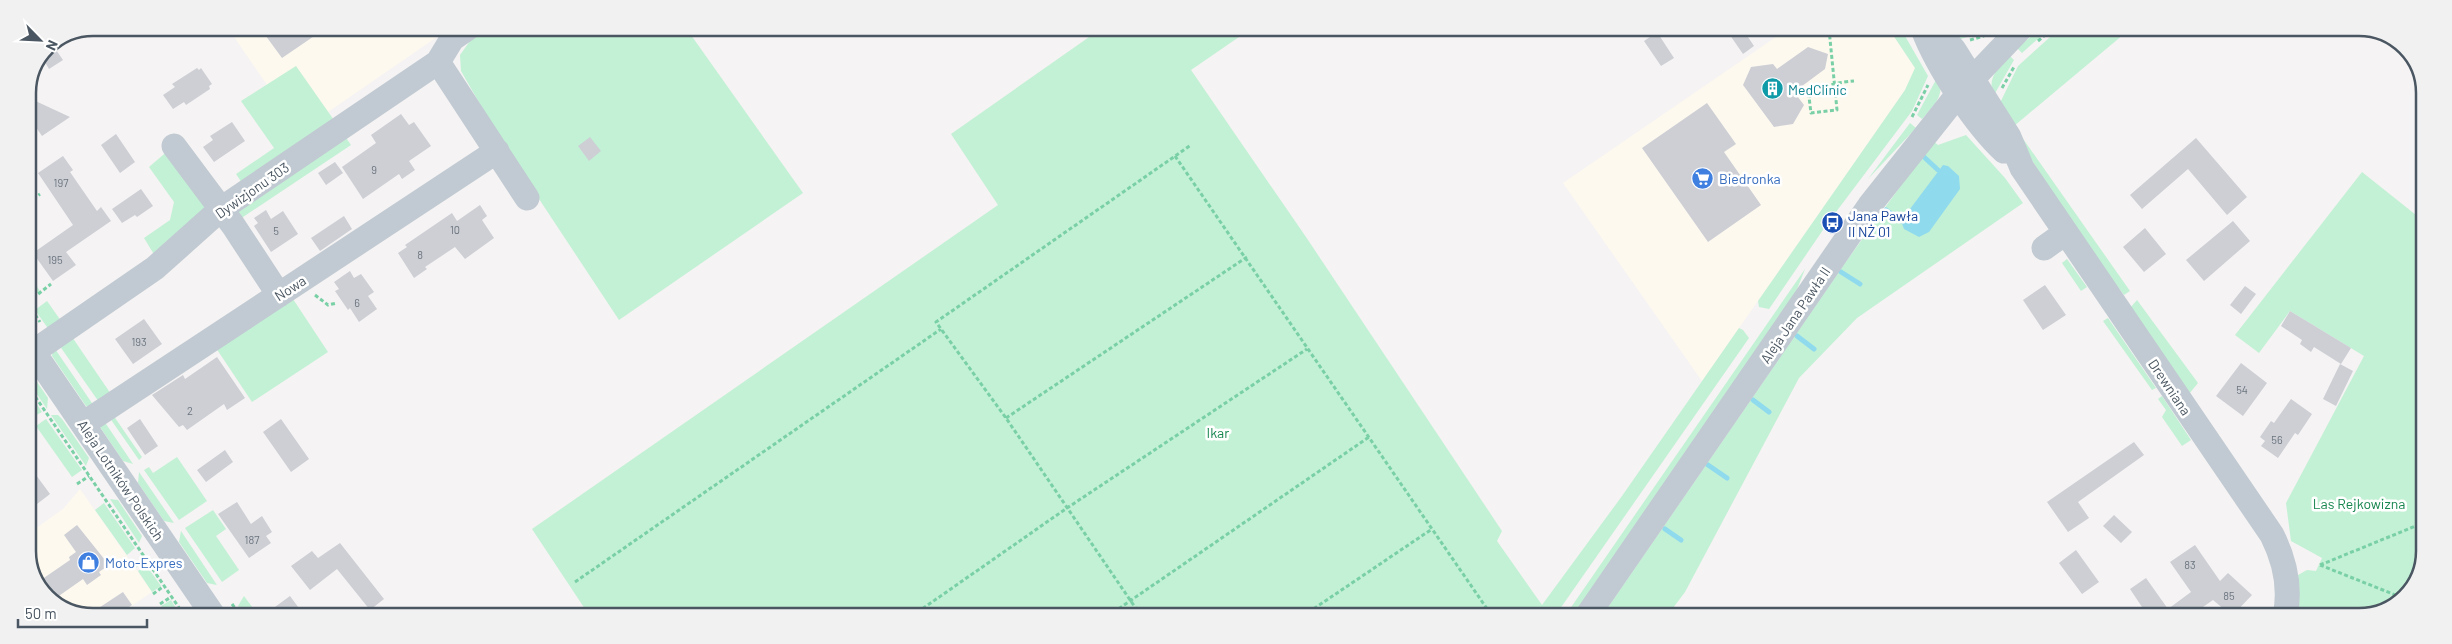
<svg xmlns="http://www.w3.org/2000/svg" width="2452" height="644" font-family="Barlow,sans-serif">
<rect width="100%" height="100%" fill="#f5f3f3"/>
<path fill="#fdf9ef" d="M228 28H450L328 112 296 66 267 85Z
M1789 28 1889 29 1915 68 1905 90 1702 381 1563 183Z
M80 489 152 592 118 615H80L44 594 28 559V534L63 509Z"/>
<path fill="#c3f1d5" d="M490 28H686L803 193 619 320 504 146 461 71 460 55 470 41Z
M1102 28H1252L1191 70 1306 237 1502 531 1497 541 1542 605 1622 496 1739 328 1743 330 1749 338 1555 616 589 615 532 529 998 205 951 134Z
M1889 29H1901L1928 76 1912 111 1833 216 1828 212 1820 223 1825 227 1769 309 1759 307 1758 301 1905 90 1915 68Z
M1945 29H2003L1999 32 1996 29 1957 40Z
M2040 29H2049L2022 53 2017 48Z
M2059 29H2130L2014 126 2130 291 2124 295 2075 232 1999 105 2018 66Z
M2009 55 2014 60 1994 95C1986 78 1999 68 2009 55Z
M296 66 336 123 244 186 236 174 274 148 241 101Z
M1938 76C1946 95 1934 105 1922 119L1917 115Z
M1910 123 1916 128 1868 179Z
M342 132 351 145 240 219 233 209Z
M1966 135 2005 178 2023 203 1857 318 1799 378 1685 592 1667 616H1602L1845 263 1933 141 1938 145Z
M170 149 212 205 155 256 144 238 170 220 174 202 149 167Z
M2362 172 2421 219 2424 216 2423 564 2402 600 2359 616H2294L2298 575 2307 570 2316 571 2322 558 2291 541 2286 503 2364 356 2290 311 2259 353 2235 335Z
M2067 259 2087 287 2081 291 2062 263Z
M1805 269 1794 297 1573 616H1565Z
M28 273 40 291 28 300Z
M291 296 328 352 252 402 214 345Z
M2137 300 2198 383 2189 394 2130 308Z
M47 301 64 325 52 334 35 310Z
M2108 318 2156 388 2152 390 2103 321Z
M70 334 113 397 101 405 57 342Z
M53 346 96 409 86 406 52 356Z
M28 369 48 398 47 409 28 381Z
M28 391 42 412 33 417 28 410Z
M2162 396 2191 440 2182 446 2162 417 2166 410 2158 399Z
M111 412 142 457 139 460 107 414Z
M51 415H58L62 419 89 458 86 466Z
M102 418 133 464 123 461 100 427Z
M46 419 82 470 72 477 36 426Z
M177 457 207 501 179 520 144 470 149 467 153 473Z
M139 472 174 523 164 521 138 483Z
M110 499 118 500 142 536 139 543Z
M104 503 135 548 127 555 95 510Z
M213 510 226 529 216 536 239 570 222 582 185 528Z
M181 531 217 585 207 583 179 542Z
M146 565 161 586 152 592 138 571Z
M244 596 258 615H244L238 606Z
M171 600 180 615 164 614 165 611 161 606Z"/>
<path fill="#90daee" d="M1943 165 1948 166 1959 176 1960 189 1929 232 1919 237 1904 229 1901 221Z"/>
<g fill="none" stroke-linecap="round" stroke-linejoin="round">
<path stroke="#90daee" stroke-width="5" d="M1924 157 1938 170
M1886 210 1901 221
M1841 272 1860 284
M1797 336 1814 349
M1753 400 1769 412
M1708 465 1727 478
M1665 529 1681 540"/>
</g>
<path fill="#cdcfd5" d="M260 28H326L282 58Z
M1725 28H1742L1754 46 1743 54Z
M1657 32 1674 58 1661 66 1644 41Z
M52 44 63 60 49 69 42 57 47 47Z
M1808 47 1828 54 1825 69 1794 92 1804 105 1793 124 1774 127 1743 85 1751 67 1773 64 1777 69Z
M197 68 199 70 201 68 212 84 209 86 210 89 186 105 184 102 173 109 163 95 175 87 172 84Z
M29 98 70 117 42 136 31 120Z
M1707 103 1736 144 1724 152 1761 205 1708 242 1642 148Z
M401 114 409 125 414 122 431 146 409 161 415 170 402 179 399 174 363 199 342 167 376 143 371 135Z
M232 122 245 141 214 162 203 147 213 140 210 136Z
M116 134 135 162 120 173 101 145Z
M590 137 601 151 589 161 578 146Z
M2196 138 2247 197 2227 215 2188 169 2142 209 2130 195Z
M63 156 73 170 70 172 97 211 101 207 111 221 66 252 76 265 53 281 33 253 73 225 38 173Z
M335 162 343 173 326 185 318 173Z
M141 189 153 206 137 217 135 215 122 223 112 209Z
M480 205 487 216 482 220 494 238 465 259 455 247 425 267 427 269 414 278 398 253 407 247 405 245 452 213 457 221Z
M266 210 271 219 283 211 298 234 271 252 254 226 258 223 254 218Z
M344 216 352 229 320 251 311 238Z
M2233 221 2250 241 2204 281 2186 260Z
M2145 228 2166 254 2144 272 2123 247Z
M350 271 354 278 361 274 374 292 368 296 377 309 359 322 350 308 348 310 335 291 339 289 334 282Z
M2045 285 2066 315 2043 330 2023 300Z
M2245 286 2256 294 2241 314 2230 305Z
M2290 311 2351 348 2341 364 2314 347 2311 352 2300 344 2302 340 2281 326Z
M144 319 162 344 133 364 115 339Z
M217 357 245 398 227 410 224 404 187 430 183 425 179 427 152 395 183 375 185 379Z
M2241 363 2267 383 2243 416 2216 396Z
M2340 364 2353 371 2336 406 2323 399Z
M2291 399 2312 414 2298 435 2295 433 2278 458 2261 446 2265 441 2260 437 2271 421 2274 423Z
M140 419 158 446 145 455 127 428Z
M281 419 309 459 291 472 263 432Z
M2134 442 2144 455 2078 502 2089 518 2068 532 2047 502Z
M225 450 233 462 206 482 197 470Z
M28 464 50 494 28 511Z
M237 502 251 524 262 516 272 532 266 536 271 543 249 558 218 514Z
M2114 515 2132 532 2121 543 2103 526Z
M77 525 109 565 99 572 101 575 87 585 83 579 53 600 44 594 38 582 70 560 69 557 76 552 64 535Z
M340 543 384 599 370 610 337 569 310 590 291 566 312 551 318 558Z
M2195 545 2220 581 2228 573 2252 595 2232 616 2213 600 2190 616H2148L2130 589 2146 578 2168 609 2191 592 2170 562Z
M2076 550 2099 582 2082 594 2059 563Z
M123 592 132 605 118 615H88Z
M290 596 304 615H264Z"/>
<g fill="none" stroke-linecap="round" stroke-linejoin="round">
<path stroke="#7ad0a6" stroke-width="3" stroke-dasharray="4 2.5" stroke-linecap="butt" d="M1829 29 1837 110 1811 113 1809 97C1826 85 1833 83 1854 81
M1970 40 1984 36
M2038 41 2052 29
M2002 88 2014 67
M1912 117 1928 85
M1175 156 1492 616
M28 203 40 194
M315 295 328 305 337 303
M28 302 51 284
M28 304 40 322
M28 386 184 615
M1006 418 1247 257
M77 484 89 476
M2320 565 2423 523
M2320 565 2403 598
M134 567 146 559
M575 582 941 329
M153 594 164 586
M160 604 171 597
M232 604 240 615
M912 616 1067 508 1307 349
M1108 616 1369 437
M1141 616 1006 418 936 322 1191 145
M1303 616 1432 529"/>
<path stroke="#c1cad2" stroke-width="25" d="M1923 29C1937 66 1975 124 2004 151
M1936 29 1954 50 2009 137 2022 168 2272 535C2285 561 2291 588 2285 616
M438 62 527 198
M174 146 233 225 279 295
M2044 248 2065 233
M28 344 213 615
M33 352 155 268 221 209 438 62 452 39 468 28
M83 424 497 151
M1587 616 1870 205 1959 93 2020 29"/>
</g>
<defs>
<symbol id="building-disc" viewBox="-11 -11 22 22"><circle r="9.5" fill="#0f9aa8" stroke="#fff"/><path d="M-4-6H4V6H1V3H-1V6H-4ZM-2.5-4.3h1.7v1.8h-1.7ZM.8-4.3h1.7v1.8H.8ZM-2.5-1h1.7V.8h-1.7ZM.8-1h1.7V.8H.8Z" fill="#fff"/></symbol>
<symbol id="supermarket-disc" viewBox="-11 -11 22 22"><circle r="9.5" fill="#3f7fe0" stroke="#fff"/><path d="M-6-5.5h2.5l.6 2H6L4.5 2H-2.5L-4.4-4H-6ZM-1.5 3.2a1.3 1.3 0 1 0 .1 0ZM3 3.2a1.3 1.3 0 1 0 .1 0Z" fill="#fff"/></symbol>
<symbol id="bus-disc" viewBox="-11 -11 22 22"><circle r="9.5" fill="#1a4fb4" stroke="#fff"/><path d="M-5-6H5V4H4V6H2V4H-2V6H-4V4H-5ZM-3.5-4V0h7V-4ZM-3.5 1.2v1.5H-2V1.2ZM2 1.2v1.5H3.5V1.2Z" fill="#fff"/></symbol>
<symbol id="shop-disc" viewBox="-11 -11 22 22"><circle r="9.5" fill="#3f7fe0" stroke="#fff"/><path d="M-5-2.5h2.3a2.7 3.5 0 0 1 5.4 0H5L5.5 6h-11ZM-1.5-2.5h3a1.5 2.3 0 0 0-3 0Z" fill="#fff"/></symbol>
</defs>
<g fill-rule="evenodd">
<use href="#building-disc" x="1760" y="76" width="25" height="25"/>
<use href="#supermarket-disc" x="1690" y="166" width="25" height="25"/>
<use href="#bus-disc" x="1820" y="210" width="25" height="25"/>
<use href="#shop-disc" x="76" y="550" width="25" height="25"/>
</g>
<g text-anchor="middle" dominant-baseline="central" stroke-width="5" stroke-linejoin="round" paint-order="stroke">
<g font-size="11" fill="#6b747e">
<text x="374" y="169">9</text>
<text x="61" y="182">197</text>
<text x="455" y="229">10</text>
<text x="276" y="230">5</text>
<text x="420" y="254">8</text>
<text x="55" y="259">195</text>
<text x="357" y="302">6</text>
<text x="139" y="341">193</text>
<text x="2242" y="389">54</text>
<text x="190" y="410">2</text>
<text x="2277" y="439">56</text>
<text x="252" y="539">187</text>
<text x="2190" y="564">83</text>
<text x="2229" y="595">85</text>
</g>
<g font-size="14" fill="#0d838f" stroke="#fff" text-anchor="start">
<text x="1788" y="89">MedClinic</text>
</g>
<g font-size="14" fill="#366cbe" stroke="#fff" text-anchor="start">
<text x="1719" y="178">Biedronka</text>
<text x="105" y="562">Moto-Expres</text>
</g>
<g font-size="14" fill="#4a5661" stroke="#fff">
<text transform="translate(252 190) rotate(-35)">Dywizjonu 303</text>
<text transform="translate(290 288) rotate(-33)">Nowa</text>
<text transform="translate(1795 315) rotate(-56)">Aleja Jana Pawła II</text>
<text transform="translate(2170 387) rotate(56)">Drewniana</text>
<text transform="translate(121 480) rotate(56)">Aleja Lotników Polskich</text>
</g>
<g font-size="14" fill="#164399" stroke="#fff" text-anchor="start">
<text x="1848" y="215">Jana Pawła<tspan x="1848" dy="16">II NŻ 01</tspan></text>
</g>
<g font-size="14" fill="#17864f" stroke="#fff">
<text x="1218" y="432">Ikar</text>
<text x="2359" y="503">Las Rejkowizna</text>
</g>
</g>
<path d="M0 0H2452V644H0ZM93 36H2359A57 57 0 0 1 2416 93V551A57 57 0 0 1 2359 608H93A57 57 0 0 1 36 551V93A57 57 0 0 1 93 36Z" fill="#f1f1f2" fill-rule="evenodd"/>
<path fill="none" stroke="#4a5661" stroke-width="2.5" d="M93 36H2359A57 57 0 0 1 2416 93V551A57 57 0 0 1 2359 608H93A57 57 0 0 1 36 551V93A57 57 0 0 1 93 36Z"/>
<g transform="translate(40 40) rotate(114)" stroke="#ffffff" stroke-width="4" paint-order="stroke">
<path d="M0-4L9 19L0 12L-9 19Z" fill="#4a5661"/>
<text y="-8" font-size="14" font-weight="bold" text-anchor="middle" fill="#4a5661">N</text>
</g>
<path d="M18 619v8h129v-8" fill="none" stroke="#4a5661" stroke-width="2.5"/>
<text x="25" y="619" font-size="15" fill="#4a5661" stroke="#ffffff" stroke-width="4" paint-order="stroke">50 m</text>
</svg>
